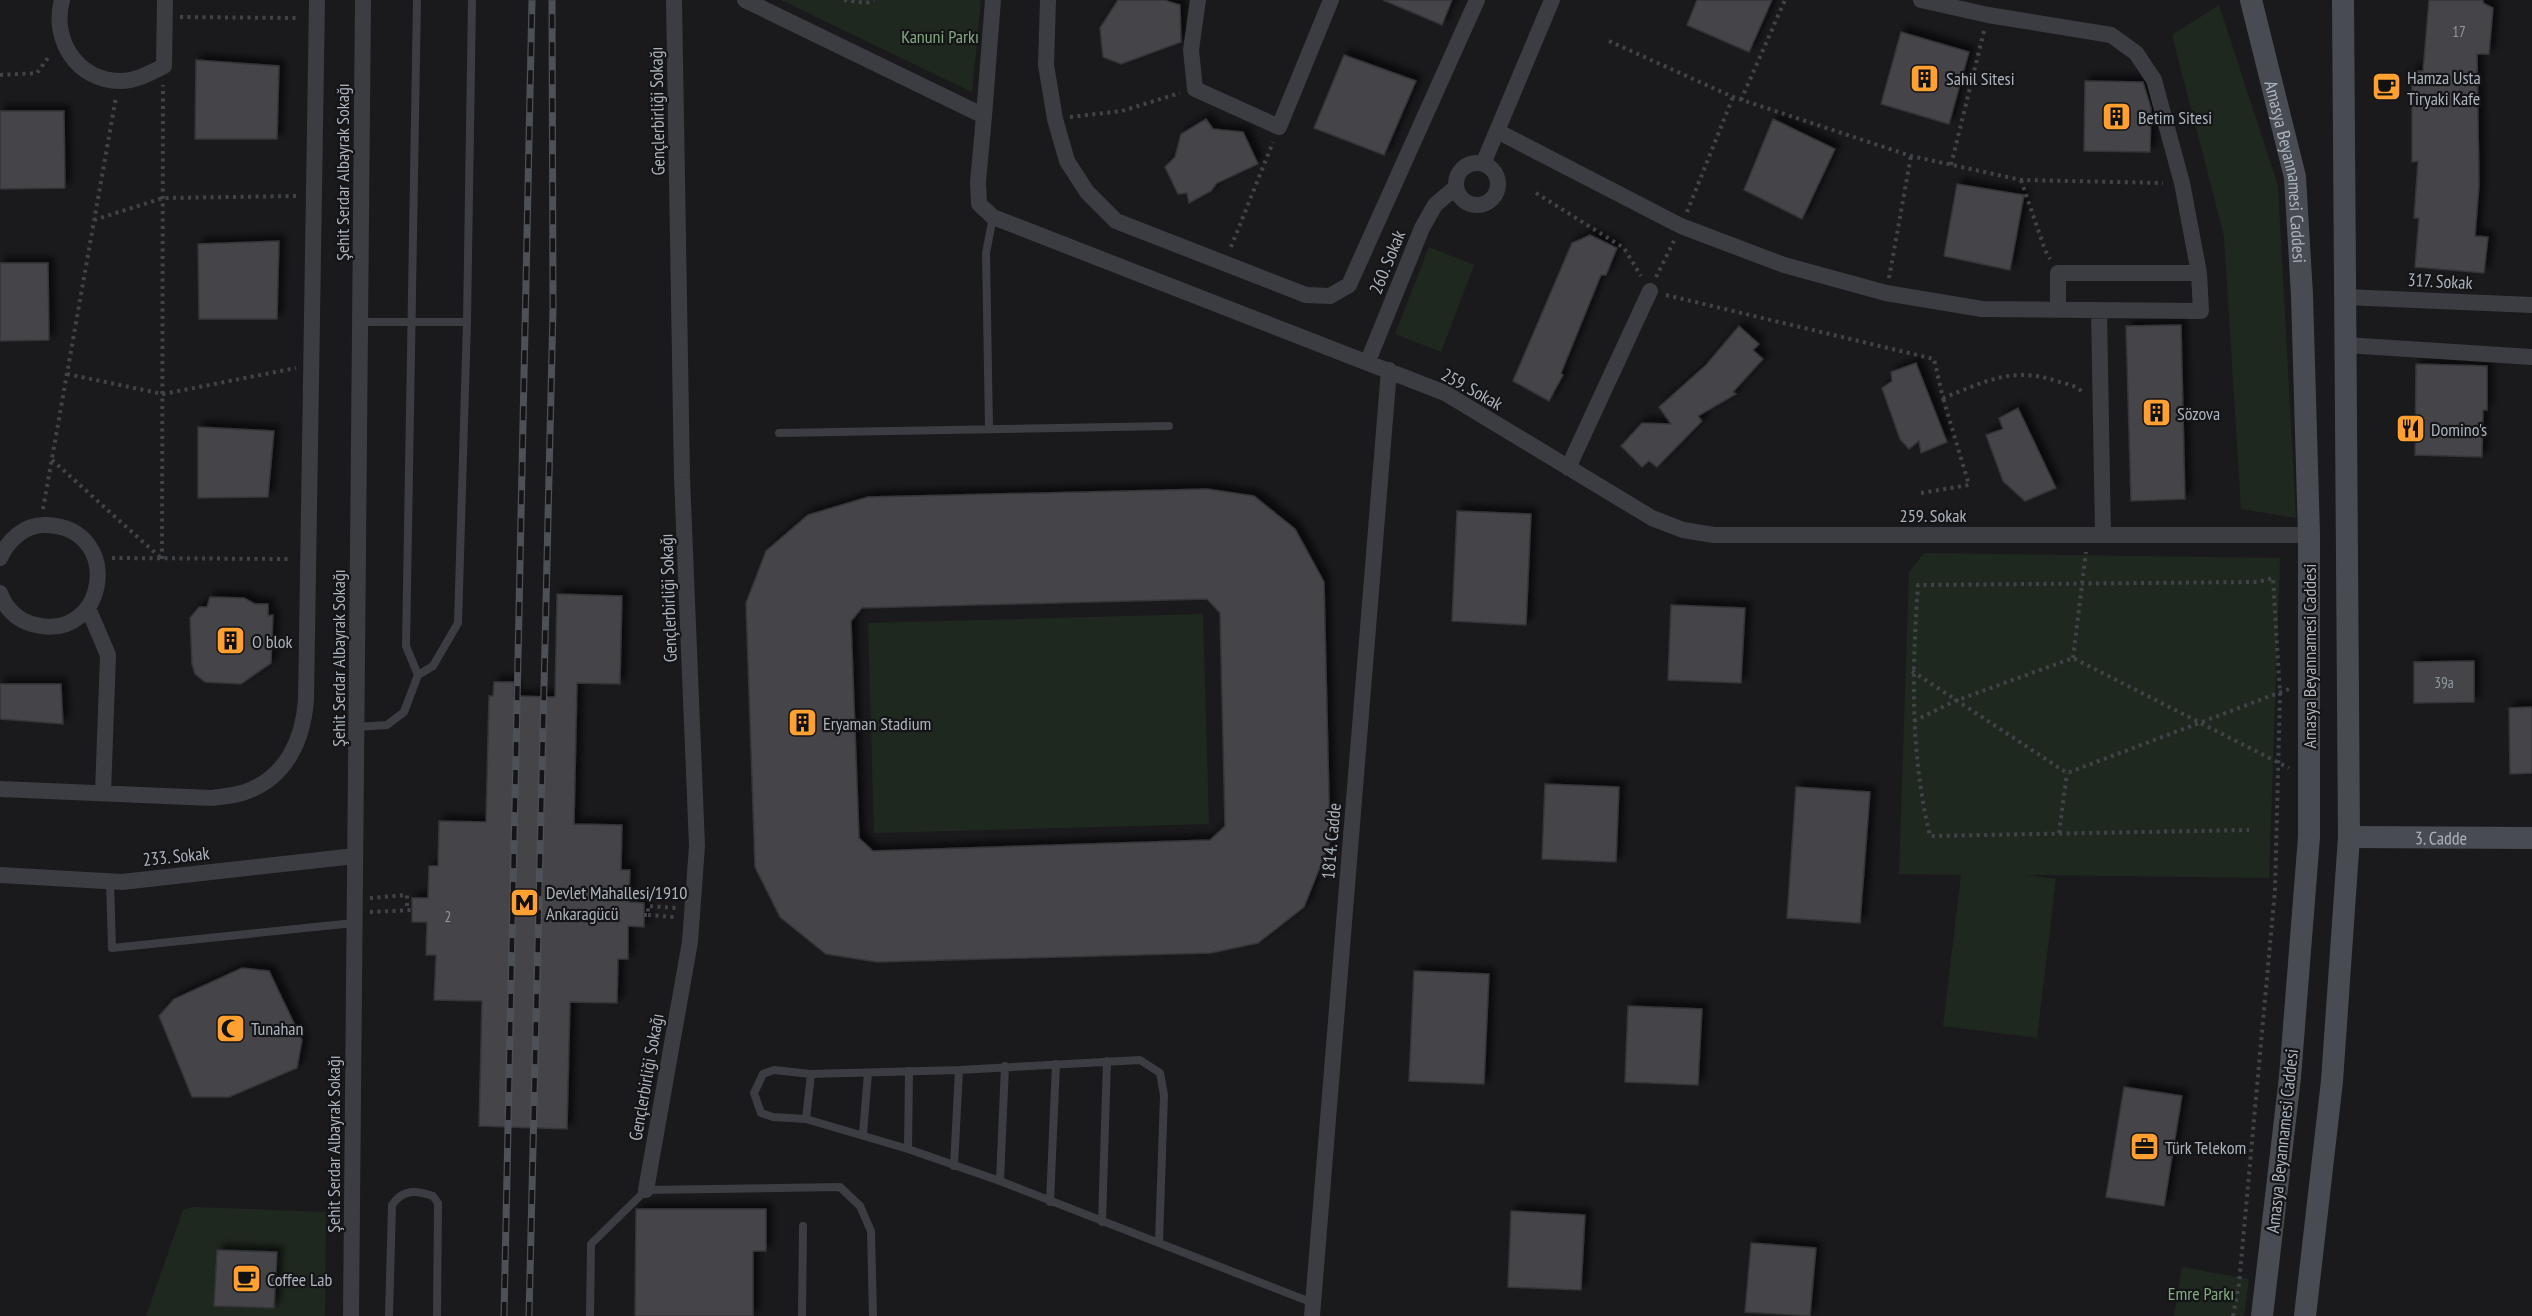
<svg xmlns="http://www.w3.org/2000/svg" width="2532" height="1316" font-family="'PT Sans Narrow',sans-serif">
<defs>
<filter id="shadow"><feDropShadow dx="5.5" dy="-5.5" stdDeviation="3" flood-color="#0009"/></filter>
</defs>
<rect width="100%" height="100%" fill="#1a1a1d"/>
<path fill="#1f281f" d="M781 0H981L972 92Z
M2219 5 2278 186 2296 518 2241 509 2224 236 2172 35Z
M1429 247 1474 265 1441 352 1395 334Z
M1924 553 2280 558 2269 878 2026 875 2056 879 2037 1038 1943 1026 1961 875 1899 874 1909 572Z
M1203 614 1209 824 874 833 868 623Z
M193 1207 326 1212 325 1316H146L183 1210Z
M2182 1267 2249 1279 2244 1316H2174Z"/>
<path fill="#44454a" stroke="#343439" stroke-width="1.5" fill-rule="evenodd" filter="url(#shadow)" d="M1118 0H1164L1180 5 1181 42 1121 64 1103 57 1100 28Z
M1383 0H1452L1442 25Z
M1697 0H1772L1749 52 1687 25Z
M2429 0H2483V3L2493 8 2489 54H2477L2479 185 2475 236 2488 237 2484 273 2415 267 2419 218H2414L2418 161 2412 162V71H2423Z
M1901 32 1969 52 1949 124 1881 104Z
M1344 55 1416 81 1384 155 1314 128Z
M196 60 279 66 277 139H195Z
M2085 81 2143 82 2151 108 2150 152 2084 151Z
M0 111H64L65 188 0 189Z
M1206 119 1213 129 1243 132 1258 164 1217 183 1211 191 1189 203 1187 193 1178 194 1165 167 1175 157 1181 134Z
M1773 119 1835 149 1802 219 1744 190Z
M1957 184 2024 195 2010 270 1944 256Z
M1590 235 1617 248 1606 275H1601L1561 373 1563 375 1549 401 1513 381 1572 243Z
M279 241 277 319H199L198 244Z
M0 263H48L49 340 0 341Z
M2181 325 2185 499 2131 501 2126 326Z
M1739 326 1759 344 1753 350 1763 359 1733 392 1736 394 1698 416 1702 421 1657 467 1649 461 1642 467 1621 446 1642 423 1671 424 1659 407 1706 365Z
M1916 363 1947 442 1921 453 1919 441 1909 449 1900 439 1882 388 1892 381 1891 372Z
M2416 364 2487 366V410H2483L2482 457 2415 455Z
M2018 408 2056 488 2025 501 2003 481 1986 435 2003 429 1999 418Z
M198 427 274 431 268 497 198 498Z
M1207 489 1254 496 1295 529 1324 582 1330 842 1304 907 1258 943 1211 953 877 962 826 954 780 917 755 867 746 603 766 551 808 515 868 497ZM1207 599 1220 613 1225 826 1210 840 873 851 859 838 851 621 862 608Z
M1457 511 1531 514 1526 625 1452 621Z
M557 594 622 596 620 684 577 683 574 824 622 825 621 870H630L629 902 644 903V927L628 926V959H618L617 1003 570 1002 567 1129 479 1126 482 1001 434 1000 436 955H426L427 922H412V898H428L429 866H438L439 821 486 822 489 696H493L494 682H514V696L555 697Z
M210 597 244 598 255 604H268V616L273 615 271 663 241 684 205 682 195 674 192 664 190 618 199 607H207Z
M1671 605 1745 608 1741 683 1668 680Z
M2474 661V702L2414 703V662Z
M0 684H61L63 724 0 719Z
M2532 707V773L2510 774 2509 708Z
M1545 784 1619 787 1616 862 1542 859Z
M1796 787 1870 792 1860 923 1787 918Z
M242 968 269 971 302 1040 297 1068 229 1097H192L159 1016 174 999Z
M1414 971 1489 974 1484 1084 1409 1081Z
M1628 1006 1702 1009 1698 1085 1625 1082Z
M2124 1087 2182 1096 2164 1206 2106 1197Z
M636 1209H766V1251H753V1316H635Z
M1511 1211 1585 1215 1581 1290 1508 1287Z
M1751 1243 1816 1248 1810 1316 1745 1312Z
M217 1250 277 1252 274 1308 214 1306Z"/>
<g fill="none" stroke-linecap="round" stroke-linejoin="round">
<path stroke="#404449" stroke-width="4" stroke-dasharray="3 4.5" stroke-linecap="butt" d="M844 0 866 3 874 0
M180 17 299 18
M1609 41 1733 97 1911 156 2021 180 2163 183
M0 75 37 73 50 55
M1741 100 1785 0
M1070 117 1122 111 1180 93
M1951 165 1984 31
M2021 180 2045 250 2050 259
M1536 193 1624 248 1641 276
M1687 212 1733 97
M94 220 163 198 297 196
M1231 247 1273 142
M1656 277 1674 241
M1889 278 1911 156
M1666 295 1934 359 1943 398C1985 382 2011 366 2057 381 2066 384 2076 385 2082 392
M67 374 163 394 296 368
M52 460 162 559
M1921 493 1969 485 1943 398
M43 509 116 97
M112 558 290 559
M162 559 163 85
M2073 658 2086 552
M1912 671 2067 773 2289 689
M1914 721 1955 701 2073 658 2289 768
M2059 833 2067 773
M370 898 407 895V910
M370 912 412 910
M644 915H648V906L677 908
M648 915 674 917
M2233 1316 2239 1284 2275 890 2280 694 2273 578 2258 582 1918 585C1912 670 1910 753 1930 836L2249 830"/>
<path stroke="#3b3d42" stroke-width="8" d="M417 0 406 646 418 675
M360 322H467
M989 428 986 253 993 217
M779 433 1169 426
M356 727 387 725 404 712 418 675 433 666 458 623 467 322 472 0
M110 881 112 948 354 923
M806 1119 811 1074
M863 1134 868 1073
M908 1149 909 1071
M954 1166 959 1070
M1000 1181 1005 1066
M1050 1202 1056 1064
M1102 1222 1107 1061
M1159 1242 1164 1095 1160 1073 1140 1060 959 1070 811 1074 774 1070 763 1074 754 1093 761 1113 773 1117 806 1119 908 1149 1000 1181 1313 1303
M389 1316 392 1205C403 1189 416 1190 433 1196L438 1203 437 1316
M590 1316 591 1244 646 1190 840 1187 860 1206 871 1231 873 1316
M802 1316 803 1226"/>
<path stroke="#3b3d42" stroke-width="16" d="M62 0C51 39 77 81 120 81 136 81 150 73 164 66L165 0
M745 0 984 116 978 182 979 204 993 217 1445 393 1652 518 1683 530 1714 535H2309
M1048 0 1046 65 1055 119 1067 161 1087 192 1116 221 1306 295 1330 296 1349 285 1477 0
M1198 0 1191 50 1195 89 1279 127 1331 0
M984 116 993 0
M1497 131 1681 226 1784 265 1886 293 1982 309 2201 311 2199 273 2182 183 2154 80 2136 53 2111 35 1988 15 1921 0
M1456 184a21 21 0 1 1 42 0a21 21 0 1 1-42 0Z
M1483 164 1552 0
M2345 297 2532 305
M2058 310V273H2199
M2099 310 2103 535
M2346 345 2532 357
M1368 361 1422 228 1435 205 1456 187
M1568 468 1650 291
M0 558C8 540 25 524 46 525 124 527 108 642 36 625 18 621 6 609 0 593
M88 608 108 655 103 793
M0 789 212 798C223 796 235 796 245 792 286 778 303 740 306 700L317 0
M0 875 122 882 355 856
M646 1190 690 942 697 846 682 478 674 0
M351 1316 363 0
M1312 1316 1389 370"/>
<g stroke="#484c52" stroke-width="22">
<path id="s1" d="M2251 0 2295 177 2302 295 2309 535V837L2290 1077 2262 1316"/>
<path id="s2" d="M2349 837 2532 838"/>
<path d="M2305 1316 2332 1081 2349 837 2343 0"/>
</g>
<defs>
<path id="rail" d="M504 1316 532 0
M529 1316 553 309 552 0"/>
</defs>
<use href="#rail" stroke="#4d5157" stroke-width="7"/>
<use href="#rail" stroke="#151518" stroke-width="4.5" stroke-dasharray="14" stroke-linecap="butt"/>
</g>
<defs>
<symbol id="building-square" viewBox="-11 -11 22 22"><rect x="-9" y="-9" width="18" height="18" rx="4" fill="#ffa030" stroke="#151518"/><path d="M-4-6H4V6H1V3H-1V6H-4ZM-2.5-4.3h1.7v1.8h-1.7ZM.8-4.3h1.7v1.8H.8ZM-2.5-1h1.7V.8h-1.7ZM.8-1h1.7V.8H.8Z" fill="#111"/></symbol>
<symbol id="cafe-square" viewBox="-11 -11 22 22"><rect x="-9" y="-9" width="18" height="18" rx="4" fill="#ffa030" stroke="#151518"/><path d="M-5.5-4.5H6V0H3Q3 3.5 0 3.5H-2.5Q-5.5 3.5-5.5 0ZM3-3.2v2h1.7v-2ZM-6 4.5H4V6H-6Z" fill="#111"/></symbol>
<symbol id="restaurant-square" viewBox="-11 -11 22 22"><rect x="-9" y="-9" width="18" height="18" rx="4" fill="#ffa030" stroke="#151518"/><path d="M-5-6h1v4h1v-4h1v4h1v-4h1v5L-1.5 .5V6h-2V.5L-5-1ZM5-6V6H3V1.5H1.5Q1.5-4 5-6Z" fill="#111"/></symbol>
<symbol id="metro-square" viewBox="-11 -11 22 22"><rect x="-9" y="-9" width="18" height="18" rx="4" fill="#ffa030" stroke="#151518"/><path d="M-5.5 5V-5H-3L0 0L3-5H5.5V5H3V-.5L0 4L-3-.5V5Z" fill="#111"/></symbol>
<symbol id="mosque-square" viewBox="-11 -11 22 22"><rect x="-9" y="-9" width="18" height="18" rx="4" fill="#ffa030" stroke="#151518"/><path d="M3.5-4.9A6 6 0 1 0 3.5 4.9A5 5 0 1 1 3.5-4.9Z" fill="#111"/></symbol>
<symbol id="office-square" viewBox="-11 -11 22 22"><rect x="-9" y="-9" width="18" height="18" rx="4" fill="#ffa030" stroke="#151518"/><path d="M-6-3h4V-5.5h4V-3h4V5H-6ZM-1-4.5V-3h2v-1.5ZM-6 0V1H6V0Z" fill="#111"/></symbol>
</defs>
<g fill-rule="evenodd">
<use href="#building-square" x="1908" y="62" width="33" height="33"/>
<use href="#cafe-square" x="2370" y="70" width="33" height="33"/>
<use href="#building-square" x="2100" y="100" width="33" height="33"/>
<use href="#building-square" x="2140" y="396" width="33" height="33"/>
<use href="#restaurant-square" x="2394" y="412" width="33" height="33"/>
<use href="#building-square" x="214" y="624" width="33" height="33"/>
<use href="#building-square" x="786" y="706" width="33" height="33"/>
<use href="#metro-square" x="508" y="886" width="33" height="33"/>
<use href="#mosque-square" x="214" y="1012" width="33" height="33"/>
<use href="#office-square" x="2128" y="1130" width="33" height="33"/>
<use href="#cafe-square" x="230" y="1262" width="33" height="33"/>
</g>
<g text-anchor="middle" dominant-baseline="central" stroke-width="4.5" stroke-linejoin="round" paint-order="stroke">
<g font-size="15" fill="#9198a0">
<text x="2459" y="31">17</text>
<text x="2444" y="682">39a</text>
<text x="448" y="916">2</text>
</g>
<g font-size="18" fill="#83aa81" stroke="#151518">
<text x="940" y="36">Kanuni Parkı</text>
<text x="2201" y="1293">Emre Parkı</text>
</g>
<g font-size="18" fill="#abb3bd" stroke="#151518" text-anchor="start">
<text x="2407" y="77">Hamza Usta<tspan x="2407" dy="21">Tiryaki Kafe</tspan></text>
<text x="1946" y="78">Sahil Sitesi</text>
<text x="2138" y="117">Betim Sitesi</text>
<text x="2177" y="413">Sözova</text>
<text x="2431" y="429">Domino's</text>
<text x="252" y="641">O blok</text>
<text x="823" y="723">Eryaman Stadium</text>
<text x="546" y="892">Devlet Mahallesi/1910<tspan x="546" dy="21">Ankaragücü</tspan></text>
<text x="251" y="1028">Tunahan</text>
<text x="2165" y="1147">Türk Telekom</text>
<text x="267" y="1279">Coffee Lab</text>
</g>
<g font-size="18" fill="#abb3bd" stroke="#151518">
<text transform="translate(657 111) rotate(-91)">Gençlerbirliği Sokağı</text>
<text transform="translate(342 172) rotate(-90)">Şehit Serdar Albayrak Sokağı</text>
<text stroke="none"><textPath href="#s1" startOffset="176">Amasya Beyannamesi Caddesi</textPath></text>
<text transform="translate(1387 262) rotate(-68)">260. Sokak</text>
<text transform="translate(2440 281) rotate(3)">317. Sokak</text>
<text transform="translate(1472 389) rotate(29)">259. Sokak</text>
<text x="1933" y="515">259. Sokak</text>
<text transform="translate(668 598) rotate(-92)">Gençlerbirliği Sokağı</text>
<text transform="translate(2309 656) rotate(-90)">Amasya Beyannamesi Caddesi</text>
<text transform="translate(338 658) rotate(-90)">Şehit Serdar Albayrak Sokağı</text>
<text stroke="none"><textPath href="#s2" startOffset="92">3. Cadde</textPath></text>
<text transform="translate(1331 841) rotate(-85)">1814. Cadde</text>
<text transform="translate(176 856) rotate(-6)">233. Sokak</text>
<text transform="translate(646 1077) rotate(-80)">Gençlerbirliği Sokağı</text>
<text transform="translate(2282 1141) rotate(-84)">Amasya Beyannamesi Caddesi</text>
<text transform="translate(333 1144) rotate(-90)">Şehit Serdar Albayrak Sokağı</text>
</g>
</g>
</svg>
